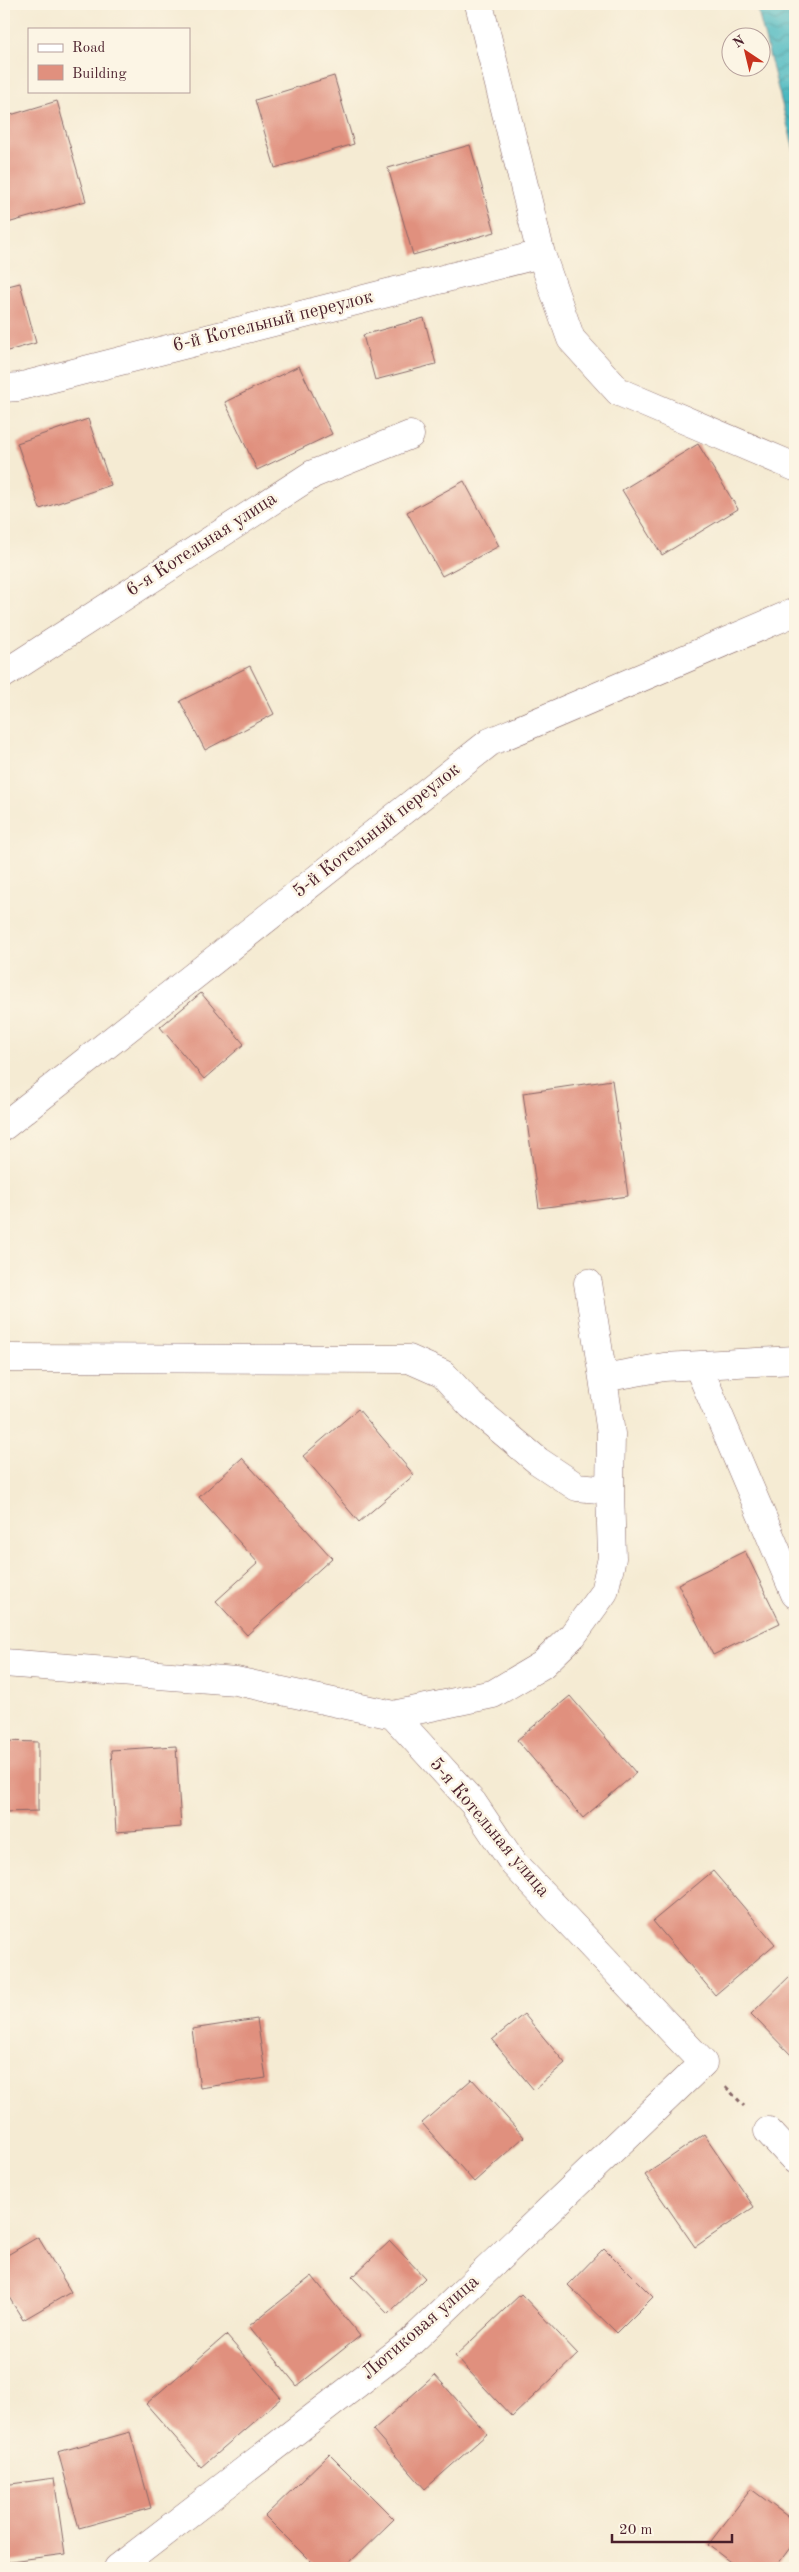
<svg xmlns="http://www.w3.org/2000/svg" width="799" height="2572" font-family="'Old Standard TT',serif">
<defs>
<pattern id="water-waves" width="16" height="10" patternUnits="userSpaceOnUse" patternTransform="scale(1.25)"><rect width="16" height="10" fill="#49b8c0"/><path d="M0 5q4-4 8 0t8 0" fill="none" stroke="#3f959c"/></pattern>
</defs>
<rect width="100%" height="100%" fill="#fcf5e5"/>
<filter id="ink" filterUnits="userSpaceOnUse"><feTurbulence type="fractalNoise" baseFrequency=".02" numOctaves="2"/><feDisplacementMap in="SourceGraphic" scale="10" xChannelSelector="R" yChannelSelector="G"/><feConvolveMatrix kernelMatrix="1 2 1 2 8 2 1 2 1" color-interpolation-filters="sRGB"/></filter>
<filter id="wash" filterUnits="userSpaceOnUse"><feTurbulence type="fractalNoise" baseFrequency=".0096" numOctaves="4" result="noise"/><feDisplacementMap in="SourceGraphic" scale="20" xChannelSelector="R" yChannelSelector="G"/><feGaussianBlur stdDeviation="1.12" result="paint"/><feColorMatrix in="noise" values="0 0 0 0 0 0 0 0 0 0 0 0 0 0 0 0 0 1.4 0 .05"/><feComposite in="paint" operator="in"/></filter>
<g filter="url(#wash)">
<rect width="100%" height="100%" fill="#f5ebd3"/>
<path fill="url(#water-waves)" stroke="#4a6c76" d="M756 4H795V154Z"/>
<g id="blocks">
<path fill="#e0907e" d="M334 76 354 144 275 168 255 100Z
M57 101 86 201 4 224V117Z
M470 145 495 232 413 255 388 168Z
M20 283 36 343 4 352V287Z
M424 318 436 364 375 380 363 335Z
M299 366 332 434 257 470 225 402Z
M88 419 111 485 40 509 17 443Z
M698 444 738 509 662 555 622 490Z
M464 481 499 546 442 576 407 512Z
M250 666 274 714 205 750 180 701Z
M201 993 244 1044 204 1079 160 1027Z
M612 1080 628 1196 539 1208 523 1093Z
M358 1409 414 1475 359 1522 303 1456Z
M242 1458 332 1558 247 1635 216 1601 258 1563 199 1497Z
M745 1551 780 1623 713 1655 678 1584Z
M570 1696 636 1773 583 1818 517 1740Z
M4 1741 38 1742V1811L4 1812Z
M176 1746 181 1827 116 1832 111 1750Z
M713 1871 775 1944 715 1995 653 1921Z
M795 1971V2059L751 2014Z
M524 2014 565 2063 534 2090 492 2040Z
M257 2019 266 2078 200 2088 192 2029Z
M472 2079 524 2137 474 2182 422 2123Z
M704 2134 754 2207 695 2247 645 2175Z
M38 2237 71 2292 23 2320 4 2289V2257Z
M390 2241 425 2278 388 2314 352 2277Z
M604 2248 653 2297 617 2333 568 2285Z
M312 2276 360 2336 297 2386 249 2326Z
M521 2294 578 2354 512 2417 455 2356Z
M226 2335 281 2398 201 2467 146 2404Z
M435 2375 487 2434 425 2489 373 2430Z
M130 2432 151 2508 79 2528 58 2452Z
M329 2454 394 2519 344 2568H317L265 2516Z
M54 2478 65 2554 4 2562V2485Z
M751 2489 795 2522V2541L775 2568H738L708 2545Z"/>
</g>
</g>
<g filter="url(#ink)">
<use href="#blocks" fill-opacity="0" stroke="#866666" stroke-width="1"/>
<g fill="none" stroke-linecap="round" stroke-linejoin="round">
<defs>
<path id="minor" d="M479 4 541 254 571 339 619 392 795 467
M4 388 18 387 541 254
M4 674 313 474 410 435
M4 1126 490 742 795 612
M588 1283 603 1378
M4 1358 409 1359 443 1374 471 1405 538 1461 577 1487 610 1490 612 1558 604 1592 573 1635 542 1665 493 1694 393 1715
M698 1366 795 1594
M610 1490 611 1434 603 1378 664 1367 795 1360
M4 1663 236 1681 393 1715 473 1803 514 1864 703 2063 410 2343 118 2568
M768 2131 795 2160"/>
</defs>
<use href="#minor" stroke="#866666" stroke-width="29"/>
<path stroke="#866666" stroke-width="3" stroke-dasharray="4 4" stroke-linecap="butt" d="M726 2087 744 2106"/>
<use href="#minor" stroke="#fff" stroke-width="28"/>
</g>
</g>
<g text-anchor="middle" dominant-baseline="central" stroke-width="5" stroke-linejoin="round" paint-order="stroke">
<g font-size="19" fill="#4a1f2b" stroke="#fcf5e5">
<text transform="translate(273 322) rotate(-14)">6-й Котельный переулок</text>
<text transform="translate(202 545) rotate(-33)">6-я Котельная улица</text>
<text transform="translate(377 831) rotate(-38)">5-й Котельный переулок</text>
<text transform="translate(489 1828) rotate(50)">5-я Котельная улица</text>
<text transform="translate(421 2328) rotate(-41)">Лютиковая улица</text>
</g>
</g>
<rect width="799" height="2572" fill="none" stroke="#fcf5e5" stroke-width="20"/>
<rect x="28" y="28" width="162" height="65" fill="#fcf5e5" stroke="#b59f9b"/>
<rect x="38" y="44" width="25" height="8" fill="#ffffff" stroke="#b59f9b"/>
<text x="72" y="52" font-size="15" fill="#4a1f2b">Road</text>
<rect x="38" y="65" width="25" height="15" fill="#e0907e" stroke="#b59f9b"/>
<text x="72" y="78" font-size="15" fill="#4a1f2b">Building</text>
<g transform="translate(746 52) rotate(325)"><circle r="24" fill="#fcf5e5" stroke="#b59f9b"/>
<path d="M0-4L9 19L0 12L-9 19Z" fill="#c8321e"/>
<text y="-8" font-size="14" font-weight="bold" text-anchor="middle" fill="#4a1f2b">N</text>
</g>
<path d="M612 2534v8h120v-8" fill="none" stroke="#4a1f2b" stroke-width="2.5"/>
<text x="619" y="2534" font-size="15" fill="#4a1f2b" stroke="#fcf5e5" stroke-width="4" paint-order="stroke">20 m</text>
</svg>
